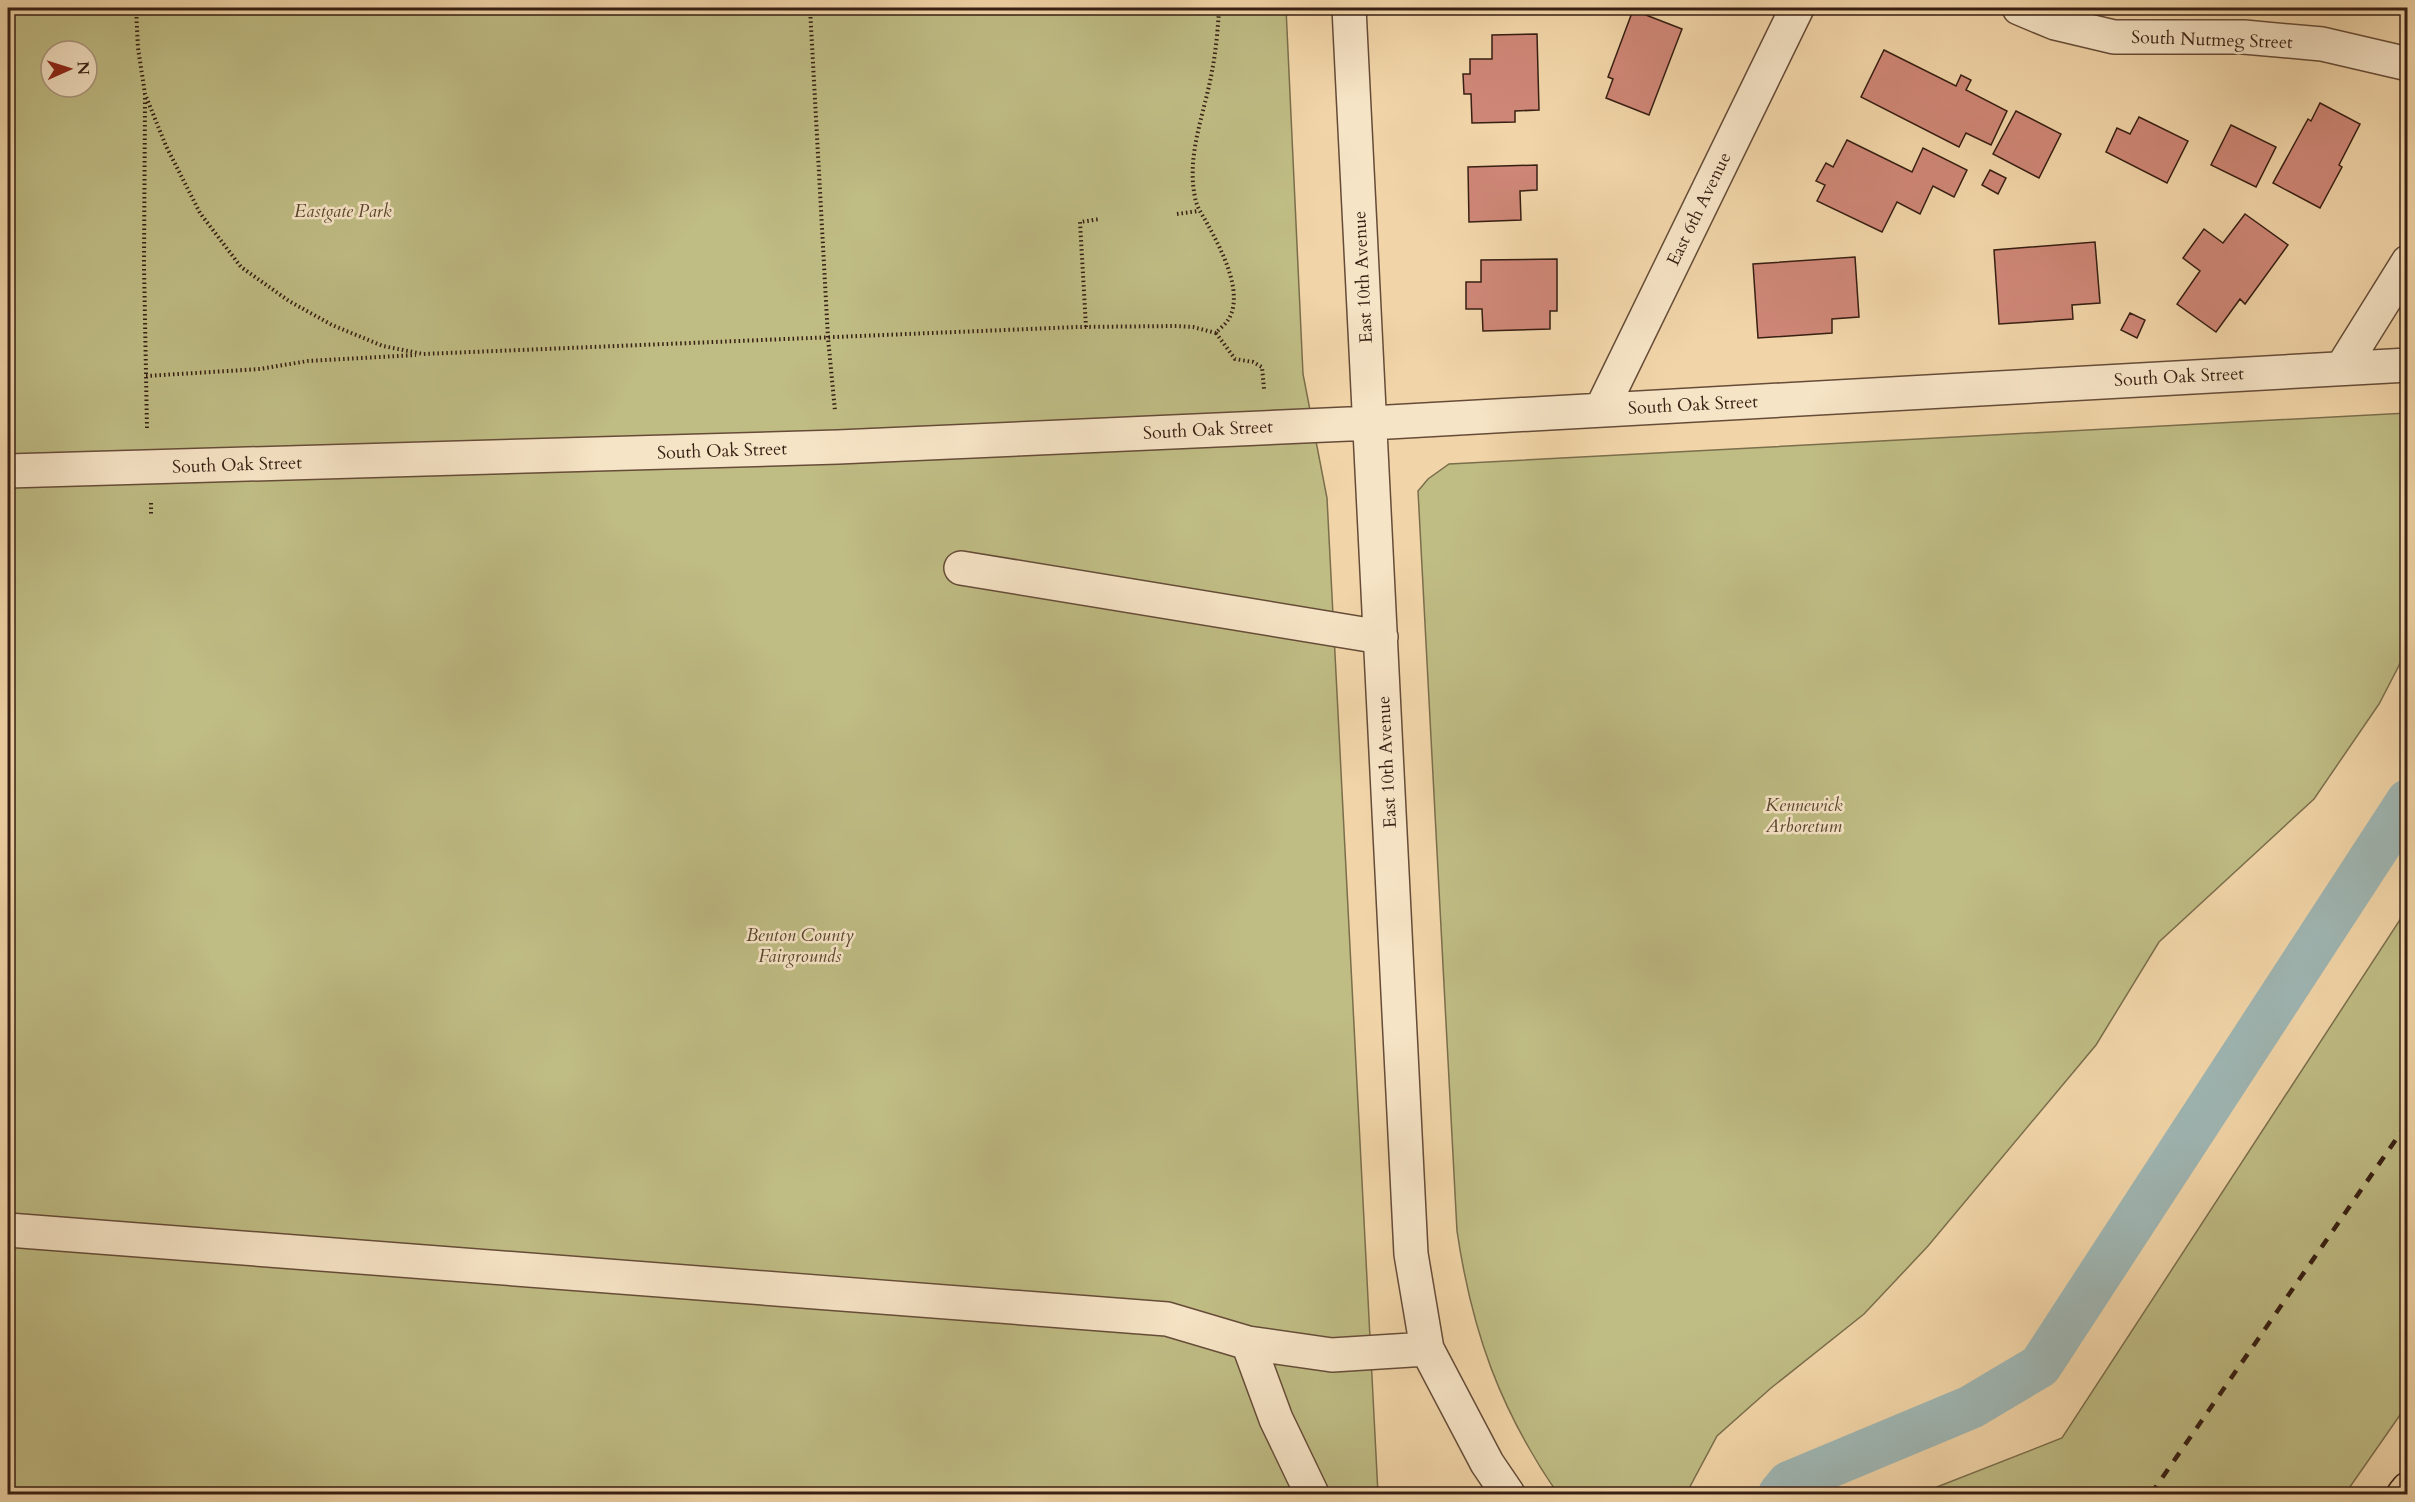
<svg xmlns="http://www.w3.org/2000/svg" width="2415" height="1502" font-family="Cardo,serif">
<rect width="100%" height="100%" fill="#f1d5a8"/>
<filter id="stains"><feTurbulence type="fractalNoise" baseFrequency=".00333" numOctaves="4"/><feColorMatrix values="0 0 0 0 .2 0 0 0 0 .09 0 0 0 0 .02 0 0 0 .5 -.17"/></filter>
<radialGradient id="worn" r=".72"><stop offset=".6" stop-color="#630" stop-opacity="0"/><stop offset="1" stop-color="#630" stop-opacity=".3"/></radialGradient>
<path fill="#bfbc84" stroke="#7b6e4c" stroke-width="1.5" fill-rule="evenodd" d="M8 8H1286L1303 374 1327 498 1378 1494H8ZM51 51H87V87H51Z
M2407 413V650L2379 704 2314 799 2159 942 2096 1045 1928 1246 1864 1314 1771 1388 1717 1436 1686 1494H1558C1500 1410 1472 1332 1457 1231L1418 491 1428 479 1449 464Z
M2407 909V1405L2345 1494H1919L2062 1438Z"/>
<g fill="none" stroke-linecap="round" stroke-linejoin="round">
<path stroke="#9fb6b3" stroke-width="44" d="M1780 1494 1789 1483 1971 1407 2040 1366 2408 801"/>
</g>
<path fill="#cf8777" stroke="#371f13" stroke-width="1.5" d="M1633 10 1682 29 1649 115 1606 98 1613 79 1608 77Z
M1537 34 1539 110 1515 111V122L1472 123 1471 94H1464L1463 74H1470V59H1492V35Z
M1884 50 1956 86 1961 75 1971 80 1966 90 2007 111 1991 145 1966 133 1959 147 1861 97Z
M2320 103 2360 124 2339 165 2342 167 2320 208 2273 183 2308 119 2311 121Z
M2016 111 2061 134 2039 178 1993 154Z
M2139 117 2188 141 2167 183 2106 152 2117 128 2130 134Z
M2231 125 2276 147 2256 187 2211 165Z
M1847 140 1912 172 1923 148 1967 170 1954 197 1933 186 1920 214 1897 202 1882 232 1817 201 1825 185 1816 181 1826 163 1833 167Z
M1537 165V190L1520 191 1521 220 1469 222 1468 167Z
M1990 170 2006 178 1998 194 1982 185Z
M2245 214 2288 245 2245 304 2240 299 2216 332 2177 304 2200 271 2183 258 2204 229 2223 243Z
M2095 242 2100 303 2072 305 2073 319 1999 324 1994 250Z
M1855 257 1859 317 1832 319V333L1758 338 1753 264Z
M1557 259V311H1550V329L1483 331 1482 309H1466V282H1481V260Z
M2130 313 2145 320 2137 338 2121 330Z"/>
<g fill="none" stroke-linecap="round" stroke-linejoin="round">
<defs>
<path id="minor" d="M1349 8 1411 1254 1427 1349 1487 1463 1508 1494
M2019 8 2055 23 2114 37H2244L2322 44 2408 64
M2342 368 2408 262
M1601 410 1797 8
M8 471 838 447 1371 423 2408 365
M961 568 1381 637
M8 1230 1167 1319 1248 1343
M1312 1494 1276 1419 1248 1343 1332 1355 1427 1349"/>
<path id="major" d="M2404 1494 2408 1489"/>
</defs>
<use href="#minor" stroke="#664c38" stroke-width="36"/>
<use href="#major" stroke="#371f13" stroke-width="36"/>
<path stroke="#371f13" stroke-width="4" stroke-dasharray="1.5 3" stroke-linecap="butt" d="M136 8 138 48 145 94 166 146 200 213 241 267 289 301 332 325 383 346 423 354 1077 327 1177 326 1193 327 1216 333C1219 329 1225 325 1228 320 1245 294 1221 249 1208 225 1203 215 1197 209 1195 197 1186 155 1205 112 1212 71 1216 51 1218 28 1219 8
M810 8 828 338 835 411
M145 98 144 265 147 429
M1177 214 1198 211
M1086 327 1080 222 1100 219
M1216 333 1235 359 1253 362 1262 367 1264 389
M146 376 260 369 308 361 416 355
M151 503V514"/>
<use href="#minor" stroke="#f6e4c6" stroke-width="33"/>
<use href="#major" stroke="#f1d5a8" stroke-width="33"/>
<path stroke="#371f13" stroke-width="4.5" stroke-dasharray="10 10" stroke-linecap="butt" d="M2151 1494 2408 1122"/>
</g>
<g text-anchor="middle" dominant-baseline="central" stroke-width="5" stroke-linejoin="round" paint-order="stroke">
<g font-size="18" fill="#371f13" stroke="#f6e4c6">
<text transform="translate(2212 40) rotate(2)">South Nutmeg Street</text>
<text transform="translate(1699 209) rotate(-64)">East 6th Avenue</text>
<text transform="translate(1363 277) rotate(-93)">East 10th Avenue</text>
<text transform="translate(2179 377) rotate(-3)">South Oak Street</text>
<text transform="translate(1693 405) rotate(-3)">South Oak Street</text>
<text transform="translate(1208 430) rotate(-3)">South Oak Street</text>
<text transform="translate(722 451) rotate(-2)">South Oak Street</text>
<text transform="translate(237 465) rotate(-2)">South Oak Street</text>
<text transform="translate(1387 762) rotate(-93)">East 10th Avenue</text>
</g>
<g font-size="18" font-style="italic" fill="#59462f" stroke="#f6e4c6">
<text x="343" y="211">Eastgate Park</text>
<text x="1804" y="805">Kennewick<tspan x="1804" dy="21">Arboretum</tspan></text>
<text x="800" y="935">Benton County<tspan x="800" dy="21">Fairgrounds</tspan></text>
</g>
</g>
<rect width="2415" height="1502" fill="none" stroke="#f1d5a8" stroke-width="30"/>
<rect x="9" y="9" width="2397" height="1484" fill="none" stroke="#371f13" stroke-width="3"/>
<rect x="15" y="15" width="2385" height="1472" fill="none" stroke="#371f13" stroke-width="1.5"/>
<g transform="translate(69 69) rotate(87)"><circle r="28" fill="#f6e4c6" stroke="#aa957e" stroke-width="1.5"/>
<path d="M0-4.5L10 22L0 15L-10 22Z" fill="#8f2418"/>
<text y="-9" font-size="16" font-weight="bold" text-anchor="middle" fill="#371f13">N</text>
</g>
<rect width="100%" height="100%" filter="url(#stains)"/>
<rect width="100%" height="100%" fill="url(#worn)"/>
</svg>
